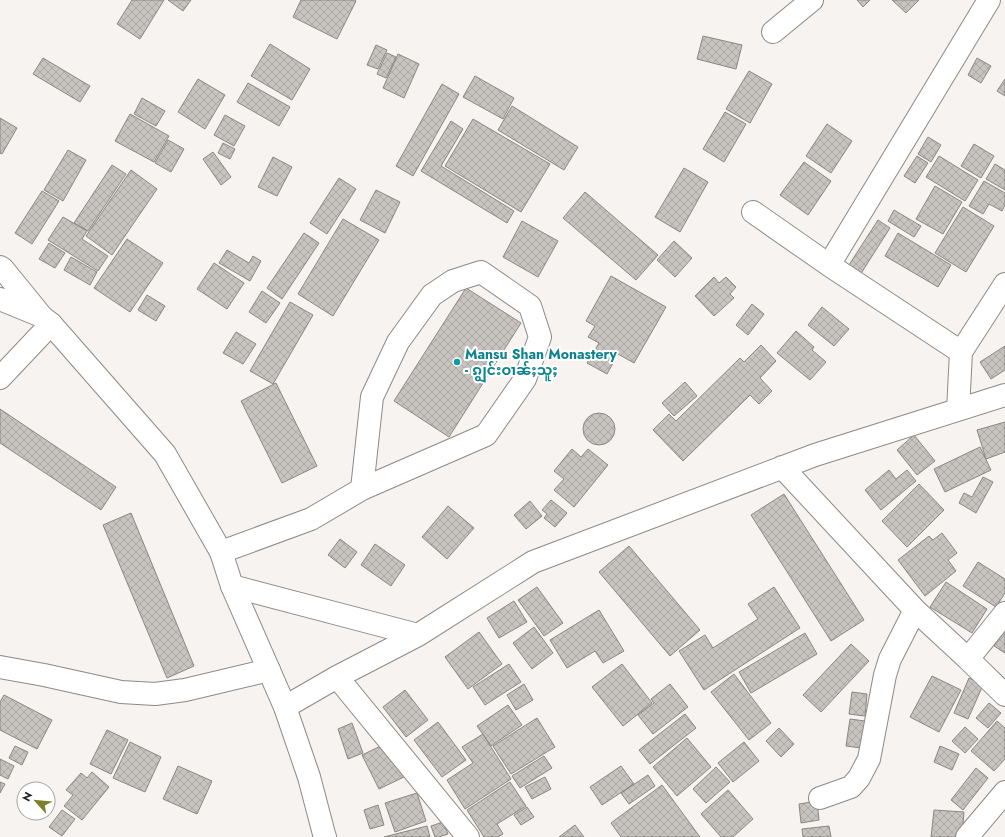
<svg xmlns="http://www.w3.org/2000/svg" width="1005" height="837" font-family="Jost,'Noto Sans Myanmar',sans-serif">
<defs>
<pattern id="building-cross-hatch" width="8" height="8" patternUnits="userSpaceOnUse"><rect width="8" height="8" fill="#c7c4c0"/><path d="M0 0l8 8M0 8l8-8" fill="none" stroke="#aba8a5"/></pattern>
</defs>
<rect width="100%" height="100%" fill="#f7f3f0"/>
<path fill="url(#building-cross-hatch)" stroke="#8a8783" d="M132 0H164L140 39 117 24Z
M168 0H191L183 11Z
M301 0H355L356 1 337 39 293 17Z
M857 0H870L863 7Z
M892 0H919L906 13Z
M703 36 742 45 736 69 697 59Z
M270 44 310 69 292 100 251 76Z
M376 45 387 50 378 69 367 65Z
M387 53 396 57 386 78 377 74Z
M398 54 419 64 404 98 383 88Z
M43 58 90 86 80 102 33 74Z
M977 58 991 66 981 83 968 75Z
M749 71 772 84 750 123 726 109Z
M475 76 514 98 503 119 463 97Z
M198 79 225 95 205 129 178 112Z
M1005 79V96L997 91Z
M248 83 290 107 279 126 237 102Z
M442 84 459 94 413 176 396 166Z
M142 98 165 111 156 126 134 114Z
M512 106 578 147 564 170 498 130Z
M725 112 746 124 724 162 703 149Z
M130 114 169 136 154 162 115 141Z
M225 115 245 126 234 146 214 135Z
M0 118 17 128 2 154 0 153Z
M473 119 550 164 521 212 445 166Z
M451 121 463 129 441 166 514 211 507 223 421 171Z
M827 124 852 141 831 173 806 156Z
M928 137 941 145 931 162 918 154Z
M168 140 184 149 171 172 155 163Z
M223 143 235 149 230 159 218 153Z
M974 144 994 156 981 178 961 166Z
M68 150 86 160 63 201 44 190Z
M213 152 231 177 221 185 203 159Z
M917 156 928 163 915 183 904 176Z
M939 156 978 180 965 201 926 177Z
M273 157 292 167 277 196 258 187Z
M804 162 831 181 808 215 780 195Z
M995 164 1005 170V190L986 179Z
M112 165 126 174 88 231 74 223Z
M684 168 708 182 680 232 655 217Z
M131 170 157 189 112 255 86 236Z
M339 178 356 189 327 234 310 223Z
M984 181 1005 193V205L1002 211 989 204 983 214 969 206Z
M935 186 962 202 943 234 916 219Z
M376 190 400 202 385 233 360 220Z
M42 191 59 201 32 244 15 233Z
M585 192 658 255 636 280 563 218Z
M963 207 994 226 966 272 935 253Z
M894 210 921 226 914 237 888 221Z
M63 217 87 231 82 239 108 256 98 271 48 240Z
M343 219 379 240 333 316 298 294Z
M878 220 890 228 860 275 847 268Z
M522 221 558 241 538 277 503 257Z
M304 233 319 243 282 299 267 288Z
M898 233 951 265 938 287 885 256Z
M127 239 163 263 130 312 94 288Z
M674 241 692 258 675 277 657 260Z
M49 243 65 253 55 268 39 259Z
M227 250 249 263 253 256 261 261 250 281 219 263Z
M71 257 97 272 90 285 64 270Z
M214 263 244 283 227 309 197 289Z
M611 276 666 307 634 363 618 354 607 374 587 363 599 343 588 337 595 326 586 321Z
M714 277 719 283 726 277 736 287 730 294 734 298 714 316 695 296Z
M466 288 521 323 449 437 394 401Z
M262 291 280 303 266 323 249 312Z
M147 295 165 306 156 321 138 310Z
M290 302 313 315 273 384 250 371Z
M752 304 764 314 748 335 736 325Z
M822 307 849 329 834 346 808 325Z
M796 331 814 347 812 350 826 362 810 380 777 353Z
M236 332 256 344 243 364 223 353Z
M761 345 776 361 760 378 772 391 759 404 750 395 683 461 653 430 669 414 676 421 740 358 744 362Z
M1005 346V370L991 379 980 362Z
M685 382 697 396 674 416 662 403Z
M276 383 317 466 282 483 241 401Z
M0 409 116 487 101 510 0 443Z
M583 429a16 16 0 1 1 32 0a16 16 0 1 1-32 0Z
M1005 422V452L986 459 977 430Z
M914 435 935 461 917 475 897 450Z
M980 447 991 470 945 492 934 469Z
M572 449 581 457 588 449 608 465 574 507 554 490 564 479 554 471Z
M889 470 896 479 907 470 916 481 881 510 865 490Z
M983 477 993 482 976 513 959 503 964 493 972 497Z
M919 484 944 510 907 547 882 521Z
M784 494 864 620 831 641 751 515Z
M551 500 567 513 555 527 544 518 547 514 542 510Z
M530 501 542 516 526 529 514 515Z
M448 506 474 528 447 559 422 537Z
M131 513 194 666 167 678 103 525Z
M942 533 957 553 948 560 956 571 925 596 898 560 929 536 933 540Z
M340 539 357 552 345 568 328 555Z
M375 544 405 565 391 586 361 565Z
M629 546 700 630 670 656 599 572Z
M978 562 1005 579V593L996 607 963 586Z
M946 582 987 609 972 633 930 607Z
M537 587 563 623 544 636 518 600Z
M774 587 800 628 704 690 679 651 705 635 713 648 758 619 748 604Z
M514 601 527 622 499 638 487 618Z
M599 610 624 651 603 663 595 651 567 668 550 640Z
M1005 623V653L991 644Z
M534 627 553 653 532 669 513 643Z
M479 632 502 664 468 689 445 657Z
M805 633 817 654 751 693 739 672Z
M851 644 869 661 821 712 803 695Z
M509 664 521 682 485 705 473 687Z
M622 664 652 703 623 726 592 687Z
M734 674 771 723 749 740 711 692Z
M932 676 961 690 939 732 910 717Z
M969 678 983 685 968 719 954 713Z
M524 684 533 700 516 710 507 695Z
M670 684 688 707 653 734 638 715 654 703 651 699Z
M405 690 428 720 406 737 383 707Z
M852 692 867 694 865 716 849 714Z
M4 695 52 720 37 749 0 730V702Z
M989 703 1001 713 988 728 976 718Z
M508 705 522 725 491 746 477 726Z
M685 714 696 728 650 764 639 750Z
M537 718 555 747 511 774 493 746Z
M850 719 865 721 861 748 846 746Z
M997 721 1005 728V759L994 771 971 751Z
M438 722 466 760 442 777 414 740Z
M352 723 363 753 348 759 338 729Z
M965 727 978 739 965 753 952 741Z
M779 728 794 744 781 757 766 741Z
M107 730 128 740 111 774 90 764Z
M483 734 511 779 465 809 447 780 473 763 462 747Z
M687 738 711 767 677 796 653 767Z
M130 742 161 757 145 792 113 778Z
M389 742 406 776 379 789 362 755Z
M744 742 759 761 733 782 718 763Z
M15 746 28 752 22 765 9 758Z
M940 746 959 754 952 770 934 762Z
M544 756 552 768 520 788 512 776Z
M0 759 14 766 8 779 0 775Z
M178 766 212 781 197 814 163 799Z
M621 766 634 784 602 805 590 787Z
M716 767 730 782 706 803 693 789Z
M976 768 988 778 963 810 951 800Z
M92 772 109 787 82 820 64 806 73 795 66 790 81 773 87 778Z
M648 775 655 786 629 804 621 793Z
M545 777 551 789 532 799 525 787Z
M0 782 5 784 0 793Z
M510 782 526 806 497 824 503 834 498 837H484L467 810Z
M662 785 700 837H621L611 823Z
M728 790 753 819 733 837H721L701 814Z
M417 793 426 821 395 832 385 803Z
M817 801 819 820 801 823 799 804Z
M378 805 384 825 370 829 364 810Z
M527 807 534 817 521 825 514 815Z
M62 810 75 819 62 836 49 827Z
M934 810 964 812 962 837H931Z
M443 822 448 834 439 837H435L431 826Z
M575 825 584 837H559Z
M427 826 430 837H384Z
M829 826 831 837H803L802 829Z"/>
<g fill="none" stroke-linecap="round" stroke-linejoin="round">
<defs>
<path id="minor" d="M773 32 812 0
M753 212 829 265 961 352 958 410
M829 265 989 0
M961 352 1005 284
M0 378 51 324
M782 467 915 610 968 659 1005 695
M221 552 311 519 362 489 486 435 525 379 540 337 530 306 481 272 453 281 432 295 398 342 372 397 362 489
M232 586 418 635
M968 659 1005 613
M0 667 44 675 121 692 155 694 185 690 269 670
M337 677 468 837
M285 707 337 677 418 635 533 562 815 455 1005 395
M820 798 851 787 859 778 869 759 885 675 890 659 915 610
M967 837 1005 792"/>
<path id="major" d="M0 267 3 269 42 317 51 324 165 454 221 552 232 586 285 707 309 777 324 834 325 837
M0 299 39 315"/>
</defs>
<use href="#minor" stroke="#8d8986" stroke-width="24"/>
<use href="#major" stroke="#8d8986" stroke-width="24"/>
<use href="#minor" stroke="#fff" stroke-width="22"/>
<use href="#major" stroke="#fff" stroke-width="22"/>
</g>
<circle fill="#0f9aa8" stroke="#fff" stroke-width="1.5" cx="457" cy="362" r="4"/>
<g text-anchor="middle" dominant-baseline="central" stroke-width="4" stroke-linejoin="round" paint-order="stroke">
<g font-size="14" font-weight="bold" fill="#0d838f" stroke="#fff" text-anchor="start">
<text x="465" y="354">Mansu Shan Monastery<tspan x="465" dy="16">- ၵျွင်းဝၢၼ်ႈသူႈ</tspan></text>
</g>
</g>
<g transform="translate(36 801) rotate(297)"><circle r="19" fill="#ffffff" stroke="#a7a7a6"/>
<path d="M0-3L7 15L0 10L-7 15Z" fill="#7a802a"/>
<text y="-6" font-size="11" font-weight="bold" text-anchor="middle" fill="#242221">N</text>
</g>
</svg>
